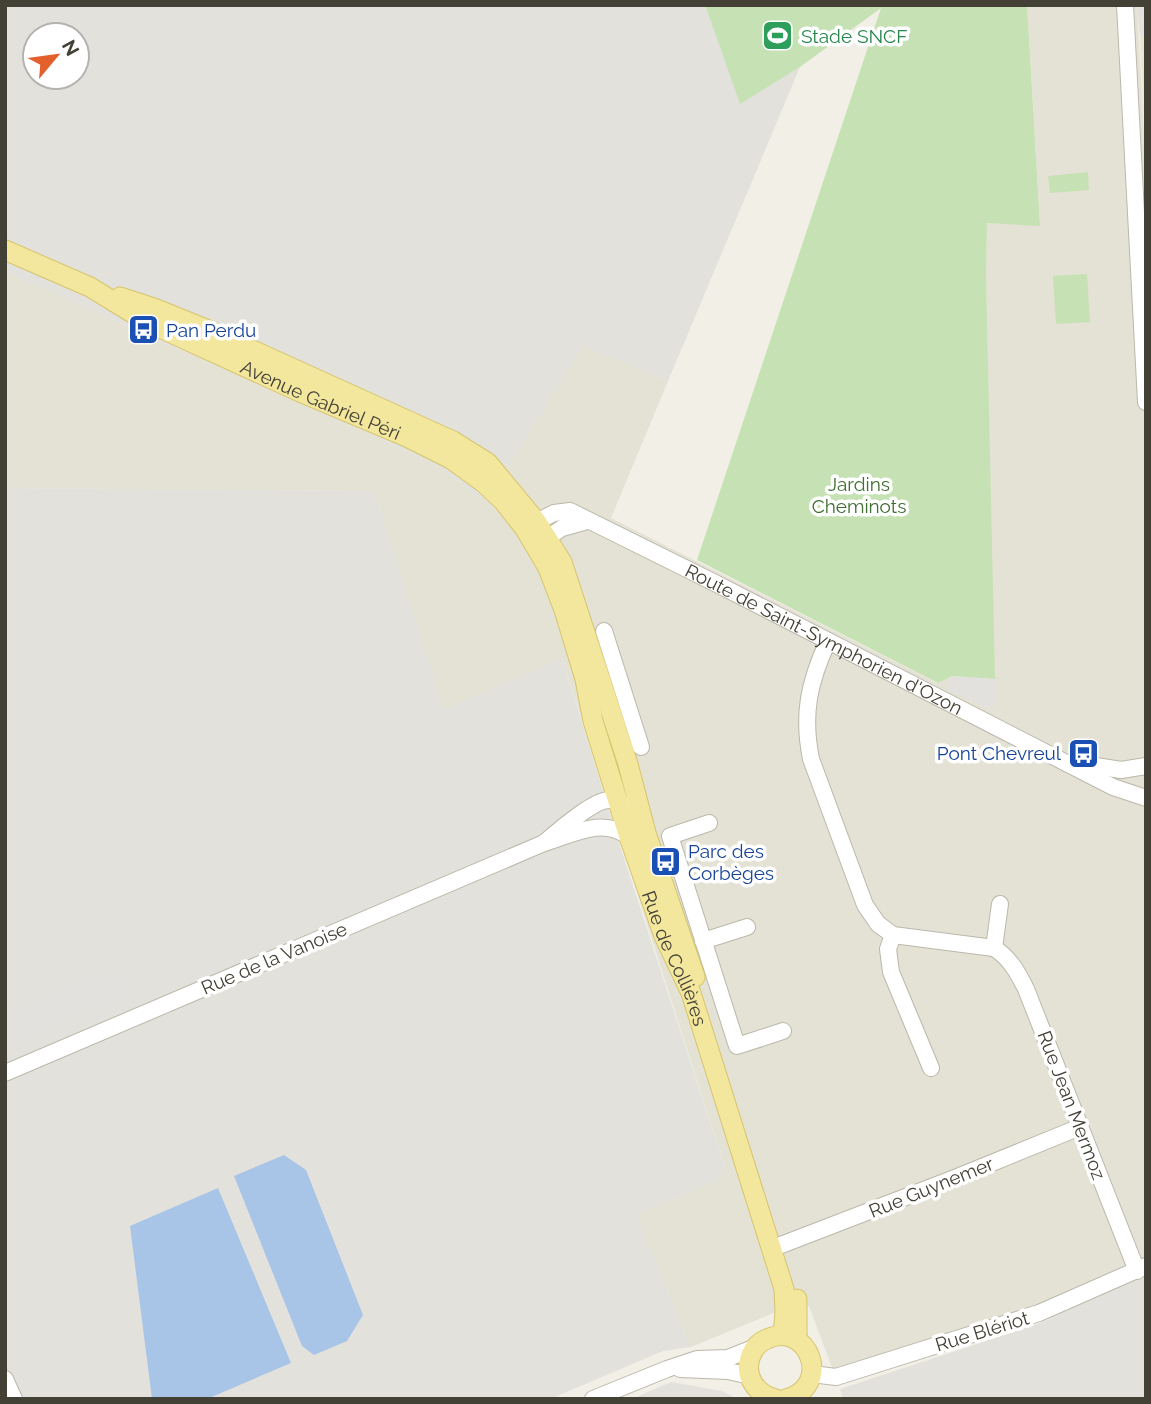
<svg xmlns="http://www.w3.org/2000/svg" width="1151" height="1404" font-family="Raleway,sans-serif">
<rect width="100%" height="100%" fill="#f1efe6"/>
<path fill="#e4e2d5" d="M1027 5H1137L1146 171V1260L1036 1308 833 1370 809 1306 774 1313 691 1347 636 1215 715 1182 725 1168 562 658 444 710 374 491 5 488V272L370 433 445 471 480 499 509 466 583 346 668 381 611 518 937 683 952 676 994 678 986 274 987 223 1040 225Z"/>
<path fill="#e3e1db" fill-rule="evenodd" d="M5 5H705L740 103 800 67 668 381 583 346 509 466 480 499 445 471 370 433 5 272ZM35 35H77V77H35Z
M5 488 374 491 444 709 562 658 622 852 725 1168 715 1182 636 1215 691 1347 663 1351 550 1399H5Z
M1146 1272V1399H843L840 1389 1041 1323Z
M671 1382 722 1391 737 1399H632Z"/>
<path fill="#e9e5d1" d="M1137 5H1146V160L1140 36Z"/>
<path fill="#c6e1b3" d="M705 5H1027L1040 226 987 223 986 274 995 679 952 676 938 683 697 560 881 8 800 67 740 104Z
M1088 172 1089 190 1050 193 1048 176Z
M1087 274 1090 322 1056 324 1053 276Z"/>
<path fill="#e2e1de" d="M1137 5H1146V36H1140Z
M952 676 995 679V703L992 710 948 690Z
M119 963 133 995 5 1051V1013Z"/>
<path fill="#a8c5e8" d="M284 1155 306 1170 363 1315 347 1341 314 1355 302 1346 234 1176Z
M218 1188 291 1363 207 1399H152L130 1226Z"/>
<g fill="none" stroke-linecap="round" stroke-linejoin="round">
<defs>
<g id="minor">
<path d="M1125 5 1146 402"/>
<path id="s1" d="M527 527 554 513 570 511 715 583 1113 787 1146 798"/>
<path d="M537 545 562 528 587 521"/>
<path d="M604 631 641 747"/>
<path d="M828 641C809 682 802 714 811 759L865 905 878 924 893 935 994 948C1010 958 1018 973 1026 989L1137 1271"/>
<path d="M1077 763 1121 770 1146 766"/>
<path d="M626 806C622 804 615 800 610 800 594 799 557 832 544 843 572 835 602 816 629 837"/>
<path d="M709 823 670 836 737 1046 783 1031"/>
<path d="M893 935 888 949 891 972 931 1068"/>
<path d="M703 941 747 927"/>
<path d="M994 948 1000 904"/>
<path d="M5 1073 544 843"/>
<path d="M781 1245 955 1178 1080 1127"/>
<path d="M680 1369 728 1371 750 1376"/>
<path d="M812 1374 836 1377 1039 1313 1146 1266"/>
<path d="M5 1379 14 1399"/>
<path d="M593 1399 667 1369 697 1359 728 1358 756 1347"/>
</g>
<g id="major">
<path id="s2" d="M5 250 90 287 147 322 300 392 407 437 451 459 484 483 504 502 525 529 548 568 564 610 585 679 593 721 629 837 664 936 691 993 784 1289 785 1312 783 1335"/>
<path d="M120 297 154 308 206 329 453 441 488 463 536 521 562 562 628 764 646 833 695 977"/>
<path d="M797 1299V1340"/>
<path d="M776 1399C757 1395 744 1377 750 1358 753 1349 759 1342 767 1339 808 1320 834 1386 786 1399"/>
</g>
</defs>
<use href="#minor" stroke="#bbb8aa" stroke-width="18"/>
<use href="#major" stroke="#d6c56f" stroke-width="21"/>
<use href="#minor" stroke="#fff" stroke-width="16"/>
<use href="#major" stroke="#f3e69d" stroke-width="19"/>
</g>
<defs>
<symbol id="stadium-square" viewBox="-11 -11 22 22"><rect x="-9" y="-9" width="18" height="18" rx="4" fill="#2e9e5b" stroke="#fff"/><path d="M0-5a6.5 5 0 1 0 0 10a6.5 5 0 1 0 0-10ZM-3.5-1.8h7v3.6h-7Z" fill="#fff"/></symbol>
<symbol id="bus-square" viewBox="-11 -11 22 22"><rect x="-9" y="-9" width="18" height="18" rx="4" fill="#1a4fb4" stroke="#fff"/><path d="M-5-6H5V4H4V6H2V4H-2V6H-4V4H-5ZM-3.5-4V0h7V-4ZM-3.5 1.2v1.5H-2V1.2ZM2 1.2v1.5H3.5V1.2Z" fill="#fff"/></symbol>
</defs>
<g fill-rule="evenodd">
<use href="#stadium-square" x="760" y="18" width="35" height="35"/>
<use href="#bus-square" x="126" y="312" width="35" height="35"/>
<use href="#bus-square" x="1066" y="736" width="35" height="35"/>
<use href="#bus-square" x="648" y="844" width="35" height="35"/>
</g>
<g text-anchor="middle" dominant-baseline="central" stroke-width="7" stroke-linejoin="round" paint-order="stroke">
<g font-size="19" fill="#27864d" stroke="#fff" text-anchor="start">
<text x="801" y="36">Stade SNCF</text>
</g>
<g font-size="19" fill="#164399" stroke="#fff" text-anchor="start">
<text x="166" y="330">Pan Perdu</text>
<text x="1061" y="753" text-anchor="end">Pont Chevreul</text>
<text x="688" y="851">Parc des<tspan x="688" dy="22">Corbèges</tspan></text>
</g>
<g font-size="19" fill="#434036" stroke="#fff">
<text stroke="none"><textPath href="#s2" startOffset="350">Avenue Gabriel Péri</textPath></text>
<text stroke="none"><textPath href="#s1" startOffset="331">Route de Saint-Symphorien d'Ozon</textPath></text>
<text transform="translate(274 958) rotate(-23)">Rue de la Vanoise</text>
<text stroke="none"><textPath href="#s2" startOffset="1052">Rue de Collières</textPath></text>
<text transform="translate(1072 1105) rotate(69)">Rue Jean Mermoz</text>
<text transform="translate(931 1187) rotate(-22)">Rue Guynemer</text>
<text transform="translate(982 1331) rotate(-17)">Rue Blériot</text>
</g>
<g font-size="19" fill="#3f6e30" stroke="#fff">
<text x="859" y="484">Jardins<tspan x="859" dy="22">Cheminots</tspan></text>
</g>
</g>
<rect width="1151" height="1404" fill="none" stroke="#434036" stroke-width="14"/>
<g transform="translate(56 56) rotate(61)"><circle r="33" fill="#ffffff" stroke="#b4b3af" stroke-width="2"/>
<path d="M0-5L12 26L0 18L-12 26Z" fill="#e35f2b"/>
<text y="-10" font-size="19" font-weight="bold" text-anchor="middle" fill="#434036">N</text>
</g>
</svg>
